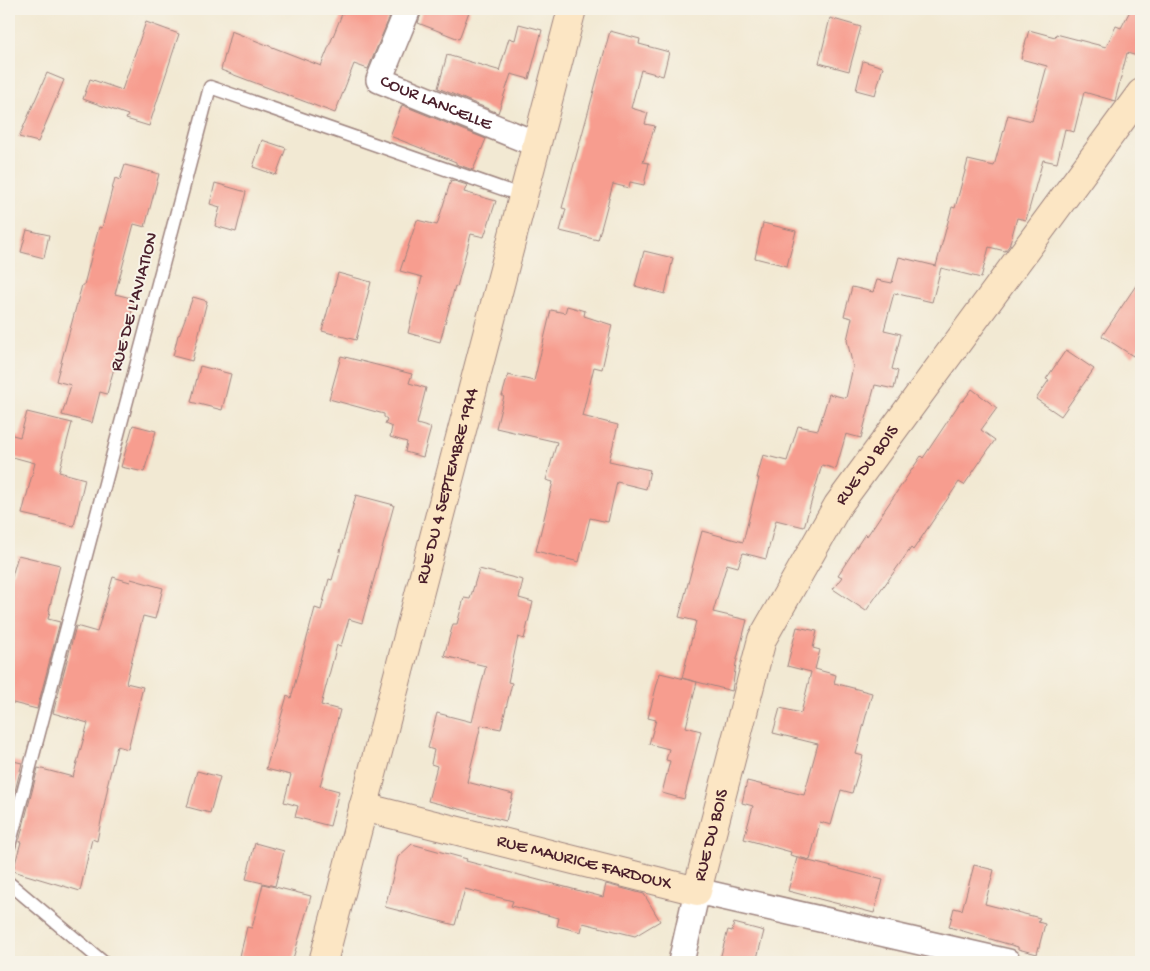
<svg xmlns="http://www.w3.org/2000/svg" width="1150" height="971" font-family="'Gochi Hand',sans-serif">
<rect width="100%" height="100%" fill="#f7f3e8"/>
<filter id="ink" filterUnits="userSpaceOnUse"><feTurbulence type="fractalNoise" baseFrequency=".02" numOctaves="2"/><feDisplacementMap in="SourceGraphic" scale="10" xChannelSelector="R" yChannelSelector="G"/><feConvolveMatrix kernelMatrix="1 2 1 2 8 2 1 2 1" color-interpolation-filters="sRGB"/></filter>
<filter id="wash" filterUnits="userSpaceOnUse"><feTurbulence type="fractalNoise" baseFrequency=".0096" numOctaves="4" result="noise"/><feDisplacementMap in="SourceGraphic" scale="20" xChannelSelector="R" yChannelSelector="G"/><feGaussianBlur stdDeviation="1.12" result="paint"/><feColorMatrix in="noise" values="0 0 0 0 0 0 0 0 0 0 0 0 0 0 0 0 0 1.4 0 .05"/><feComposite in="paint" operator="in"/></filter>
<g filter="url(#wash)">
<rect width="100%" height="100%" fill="#f2e9d3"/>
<g id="blocks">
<path fill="#f79d8f" d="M344 9H393L368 69 354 64 335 113 221 70 231 31 321 66Z
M422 9H470L459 39 418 23 421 14Z
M1131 9H1141V57L1127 53 1115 101 1084 92 1074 132 1065 129 1057 163 1043 160 1026 220 1017 218 1009 246 1005 251 989 247 981 278 941 268 932 302 894 293 884 330 901 334 892 369 898 371 894 389 875 385 861 438 846 434 836 469 822 465 804 527 776 520 766 559 743 553 738 567 727 564 713 612 747 620 736 663 732 691 682 678 696 621 679 617 702 531 743 542 759 478H757L763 455 787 461 798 426 818 430 829 394 846 398 853 367 847 340 852 318 844 316 852 287 873 292 877 280 892 283 899 257 936 266 952 207 955 208 968 160 994 166 1008 115 1032 121 1047 66 1021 59 1029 30 1055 37 1056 34 1106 47 1116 26 1121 28Z
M830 18 861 27 849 71 819 63Z
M146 22 179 34 149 126 126 119 128 115 83 99 90 79 122 90Z
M519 24 542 30 529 79 511 74 498 113 438 88 447 55 501 71H499L509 38 515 40Z
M610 31 640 39 639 44 669 52 663 76 641 70 631 108 648 113 645 124 655 126 643 162 649 163 644 185 630 182 629 188 613 184 598 240 560 231 566 209 562 208 589 109Z
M863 61 883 67 875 95 856 90Z
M47 73 64 80 38 142 19 137Z
M402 105 486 139 473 170 456 164V162L390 136Z
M262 140 286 148 276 175 253 167Z
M125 165 159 174 145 227 134 224 115 294 135 299 117 369 114 368 107 394 100 392 92 423 62 415 71 385 56 381 82 285H84L99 227 102 228 115 178 120 180Z
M451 180 467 185 464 192 496 201 484 237 471 234 457 287 455 286 440 342 408 333 422 277 400 271 417 220 437 225Z
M215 183 246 192 236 232 215 226 220 207 210 204Z
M763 223 796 231 787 266 755 258Z
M27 230 49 235 44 258 21 252Z
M644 251 673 258 665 294 635 286Z
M338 273 371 282 356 340 322 331Z
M1141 278V344L1133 356 1102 336Z
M193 297 207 301 192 361 173 356 178 335H179Z
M567 306 585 311 584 316 612 325 602 369 594 367 582 416 618 425 609 461 650 470 646 489 617 482 608 522 590 518 579 562 536 551 553 482 546 480 557 442 496 428 504 396H502L508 375 534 381 551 310 565 313Z
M1066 350 1094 369 1061 416 1036 399 1049 380 1046 379Z
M341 356 412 374 409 383 426 388 417 424 431 428 423 457 405 452 407 442 390 437 392 427 385 424 387 419 384 417V414L329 399Z
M200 366 231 374 222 410 191 402Z
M972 389 997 408 981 430 995 440 964 485 959 482 913 550 911 548 884 586V585L866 611 833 589 842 577 838 575 865 534 867 536 921 456 923 458 961 401H963Z
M27 412 72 423 59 472 85 479 74 526 22 514 35 463 9 456V434L20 437Z
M133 425 156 431 144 472 121 467Z
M356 495 394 505 362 623 349 619 341 646 337 645 321 705 340 710 320 786 339 791 330 826 295 817 298 806 284 802 291 775 266 769 287 696 291 698 315 608 321 610 329 579 332 580Z
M18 555 60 565 49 610 50 611 48 619 60 622 37 709 9 702V587Z
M479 569 523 580 519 598 533 602 524 639 518 637 508 682 512 683 501 729 481 725 467 782 513 794 506 821 428 801 437 766 431 764 434 750 428 748 437 713 472 722 486 666 444 656 453 624H457L464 598 470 599Z
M113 577 130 582 131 579 163 588 155 619 143 616 126 683 143 687 128 749 117 746 107 786H108L97 841 92 839 80 891 13 871 21 842H19L38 768 73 777 88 723 53 713 76 626 97 632Z
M797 627 817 631 813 648 820 650 815 669 836 675 834 683 872 693 856 754 863 756 852 793 841 790 831 825 820 822 810 860 790 855 791 852 744 839 753 806 742 803 747 781 804 795 818 744 773 733 780 708 801 713 811 672 787 666Z
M660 673 697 682 686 727 701 731 684 799 662 793 670 761 666 760 669 749 649 744 656 720 648 718Z
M9 760 22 763 9 815Z
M197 771 220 777 210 813 187 807Z
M255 843 284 851 275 886 246 879Z
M412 844 467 859 466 861 603 897 606 884 644 894 660 921 635 936 583 923 581 932 557 926 559 918 511 906 513 901 465 889 455 925 385 907 398 857Z
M797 858 883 880 874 913 788 891Z
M974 865 994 870 985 904 1040 918 1038 922 1045 924 1037 954 1018 949V947L949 927 954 908 962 910Z
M263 884 311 896 292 962H242L244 957 240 956 247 927 252 928Z
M734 923 764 931 756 962H719L728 930 732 931Z"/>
</g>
</g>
<g filter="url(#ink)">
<use href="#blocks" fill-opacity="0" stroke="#9e847f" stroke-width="1"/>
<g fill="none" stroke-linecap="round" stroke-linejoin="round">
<defs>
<path id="lane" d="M9 846 210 87 523 196
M9 883 103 962"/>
<g id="street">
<path id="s1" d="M408 9 379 80 536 144"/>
<path d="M681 962 697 891 1008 962"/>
</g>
<g id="secondary">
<path id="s2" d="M363 807 697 891 762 639 838 505 1141 93"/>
<path id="s3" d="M323 962 572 9"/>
</g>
</defs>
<use href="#lane" stroke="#9e847f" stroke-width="15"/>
<use href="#street" stroke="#9e847f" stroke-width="28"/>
<use href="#secondary" stroke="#9e847f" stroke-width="30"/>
<use href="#lane" stroke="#fff" stroke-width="12"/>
<use href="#street" stroke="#fff" stroke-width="25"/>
<use href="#secondary" stroke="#fce6c4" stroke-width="28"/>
</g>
</g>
<g text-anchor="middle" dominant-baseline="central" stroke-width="4" stroke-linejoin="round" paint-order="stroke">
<g font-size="18" fill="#4a1f2b" stroke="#f7f3e8">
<text stroke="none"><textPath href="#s1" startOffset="138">COUR LANCELLE</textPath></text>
<text transform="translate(135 302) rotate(-75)">RUE DE L'AVIATION</text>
<text stroke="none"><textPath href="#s2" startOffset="808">RUE DU BOIS</textPath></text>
<text stroke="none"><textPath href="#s3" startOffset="492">RUE DU 4 SEPTEMBRE 1944</textPath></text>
<text stroke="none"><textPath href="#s2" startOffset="402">RUE DU BOIS</textPath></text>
<text stroke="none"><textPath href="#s2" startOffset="228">RUE MAURICE FARDOUX</textPath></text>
</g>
</g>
<rect width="1150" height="971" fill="none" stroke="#f7f3e8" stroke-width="30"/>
</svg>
